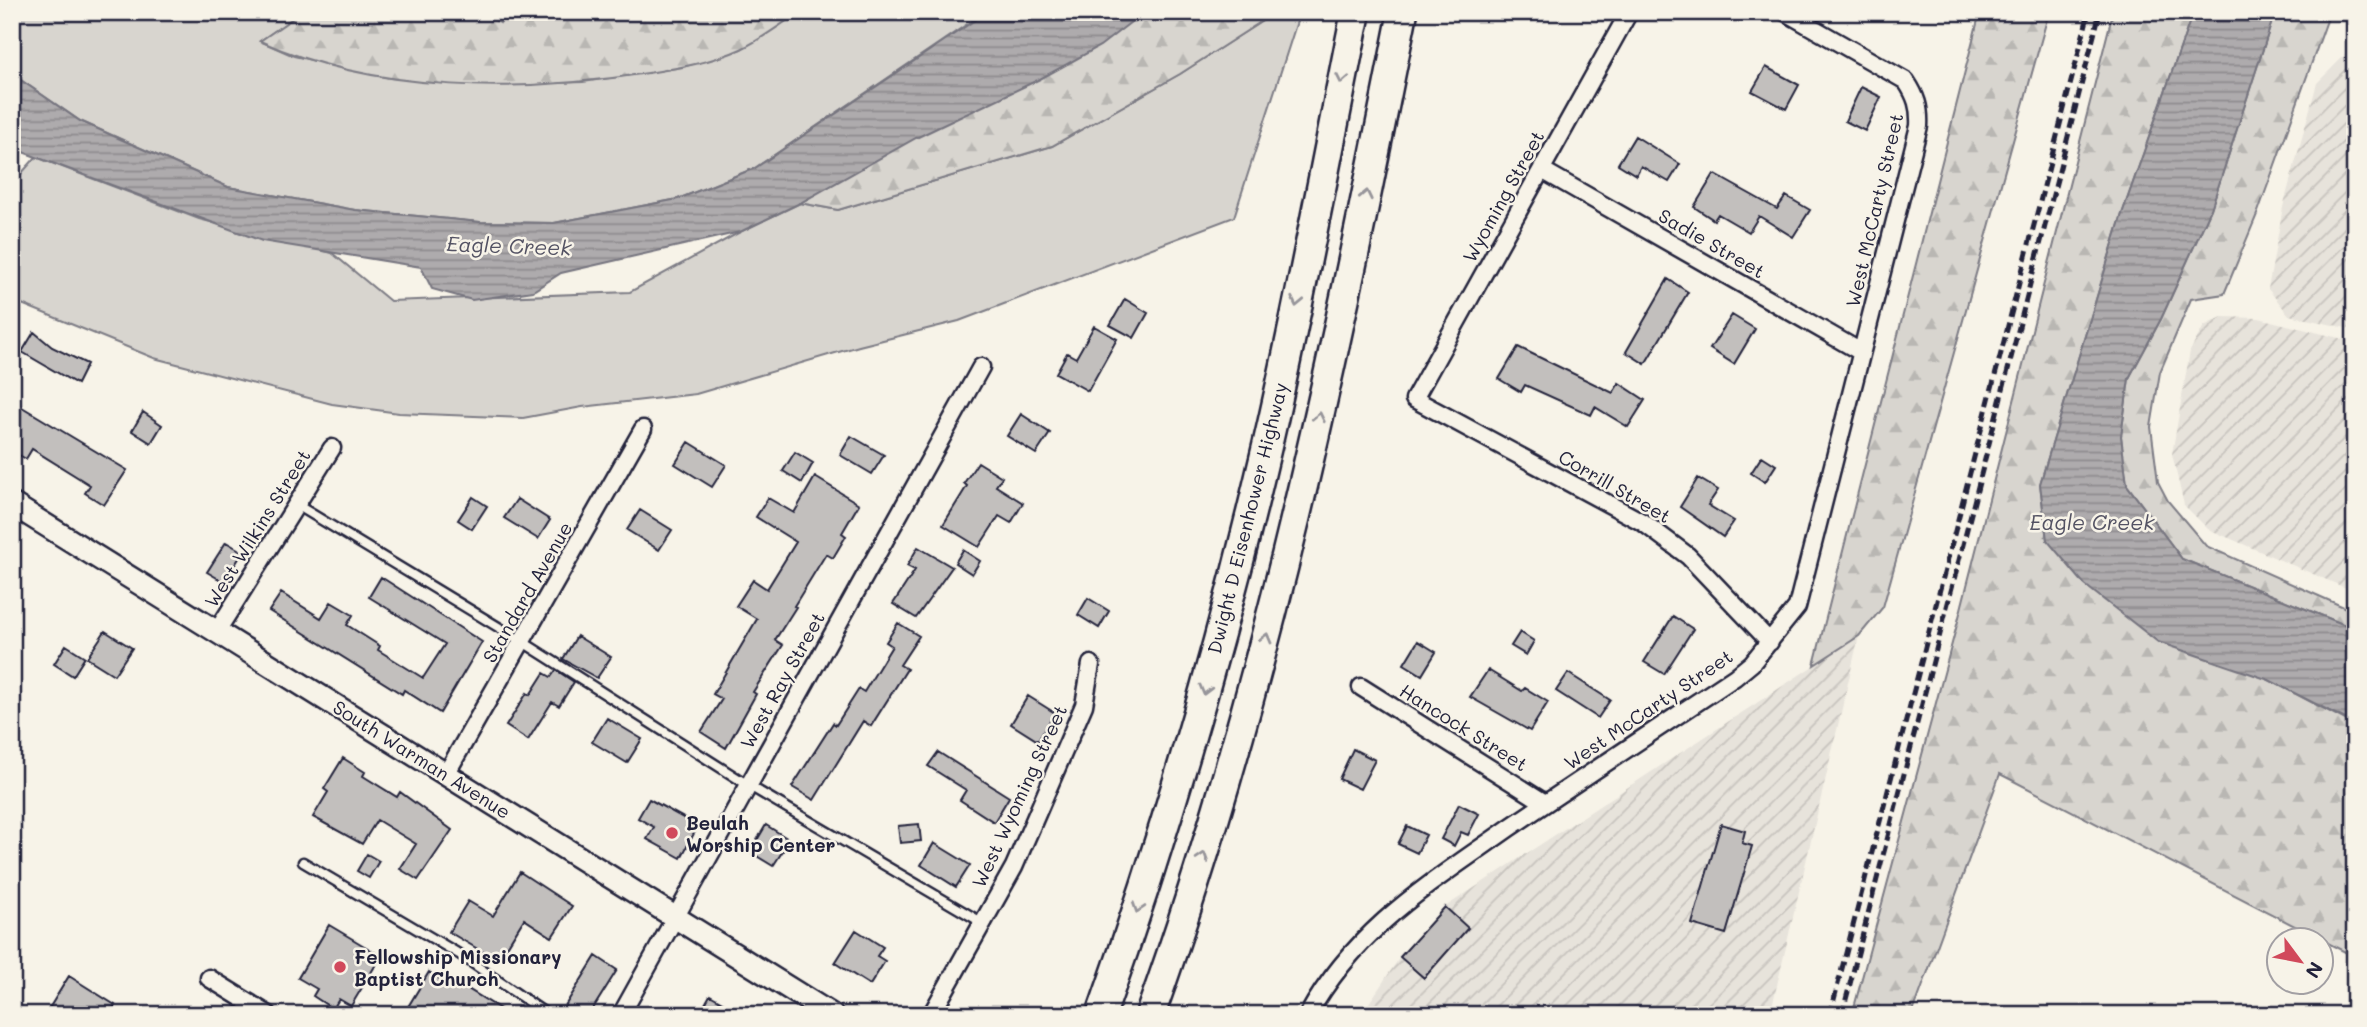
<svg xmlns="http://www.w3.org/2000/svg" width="2367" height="1027" font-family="Mali,sans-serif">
<defs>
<pattern id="industrial-furrows" width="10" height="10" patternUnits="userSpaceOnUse" patternTransform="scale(1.75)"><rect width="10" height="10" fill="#e7e3db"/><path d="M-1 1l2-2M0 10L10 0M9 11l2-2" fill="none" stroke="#c6c2bd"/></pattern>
<pattern id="forest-firs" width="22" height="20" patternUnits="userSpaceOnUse" patternTransform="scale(1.75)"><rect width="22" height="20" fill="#d8d5cf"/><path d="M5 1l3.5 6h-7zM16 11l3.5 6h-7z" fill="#b9b7b3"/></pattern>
<pattern id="water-rules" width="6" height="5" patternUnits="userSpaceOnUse" patternTransform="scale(1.75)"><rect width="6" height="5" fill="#aeabad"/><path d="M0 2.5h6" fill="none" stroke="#8d8b8e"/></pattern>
</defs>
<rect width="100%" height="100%" fill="#f7f3e8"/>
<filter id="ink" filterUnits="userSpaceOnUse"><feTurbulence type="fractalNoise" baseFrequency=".0143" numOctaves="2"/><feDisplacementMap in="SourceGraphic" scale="14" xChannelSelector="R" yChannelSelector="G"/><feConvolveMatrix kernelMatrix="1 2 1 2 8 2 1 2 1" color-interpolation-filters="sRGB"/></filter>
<g filter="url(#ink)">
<path fill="url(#industrial-furrows)" d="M2355 49V330L2289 315 2268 289 2283 207 2317 83 2350 50Z
M2222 317 2259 318 2355 342V592L2208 529 2184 505 2172 454 2190 351 2204 326Z
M1859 636 1770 1015H1361L1400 957 1445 907Z"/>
<path fill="#d8d5cf" stroke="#7d7c85" stroke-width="2" d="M12 12H302L260 41 294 56 390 78 490 85 583 82 683 67 741 49 800 12H985L755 168 678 199 554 223 480 222 355 210 228 187 80 121 12 74Z
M1276 12H1300L1234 217 959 321 859 346 696 394 582 407 523 418 399 413 332 404 154 358 12 300V184L36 157 199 219 332 253 390 301 630 292 740 232 800 203 838 210 1052 146 1180 74Z"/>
<path fill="url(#forest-firs)" stroke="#7d7c85" stroke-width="2" d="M302 12H482L500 23 506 12H800C781 24 761 40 741 49 713 62 678 68 648 73 522 93 378 94 260 41Z
M1144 12H1276L1180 74 1052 146 838 210 800 203C838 180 876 157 916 137 998 96 1069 69 1144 12Z
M1980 12H2049L1883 607 1859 636 1814 665Z
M2113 12H2193L2122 214 2040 484 2047 540 2269 680 2355 725V957L2000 774 1912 1015H1852L1958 621Z
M2275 12H2330L2258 212 2224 294 2191 299 2160 372 2151 427 2158 482 2168 501 2206 546 2355 612V629L2182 559 2127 485 2121 436 2129 378 2161 319 2211 209Z"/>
<path fill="url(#water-rules)" stroke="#76747f" stroke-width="2" d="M987 12H1144L1100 46 1040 79 916 138 800 203 740 232 561 273 533 291 472 300 432 289 421 267 262 241 12 148V74L80 121 228 187 355 210 480 222 554 223 678 199 755 168Z
M2193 12H2275L2211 209 2161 319 2129 378 2121 436 2127 485 2182 559 2355 629V724L2269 680 2158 642 2085 585 2047 540 2040 484 2122 214Z"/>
<path fill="#c2bfbd" stroke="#22223b" stroke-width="2" d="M1766 67 1799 85 1786 109 1752 91Z
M1861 87 1881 97 1865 131 1845 121Z
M1635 136 1680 164 1669 182 1641 166 1636 175 1618 164Z
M1714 174 1777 209 1786 196 1810 210 1793 237 1759 216 1749 232 1718 214 1714 220 1694 207Z
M1668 279 1688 292 1645 364 1626 352Z
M1125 299 1148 313 1134 338 1110 325Z
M1732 315 1755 329 1734 364 1710 349Z
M1094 326 1117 339 1088 391 1056 373 1067 353 1076 358Z
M34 332 52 347 87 364 77 384 22 352Z
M1518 347 1613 393 1619 383 1645 400 1628 427 1595 407 1591 415 1525 385 1521 392 1499 379Z
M12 401 127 470 104 505 85 493 90 485 32 449 26 459 12 451Z
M143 412 162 425 151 443 132 431Z
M1021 414 1050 433 1036 454 1007 436Z
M851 436 884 455 872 474 840 455Z
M689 442 726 465 712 487 675 464Z
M795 452 813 463 802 483 783 471Z
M1762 456 1776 465 1765 482 1751 473Z
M978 462 1002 477 996 486 1023 503 1011 523 999 516 979 547 943 525 967 486 964 483Z
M815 477 859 504 842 533 846 536 833 558 826 554 794 606 796 607 775 640 783 645 753 692 756 694 726 748 701 732 722 699 713 694 757 619 736 606 753 580 767 589 796 542 756 517 768 498 794 513Z
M1698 478 1718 490 1708 505 1734 521 1723 537 1680 507Z
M473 497 487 506 472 529 458 520Z
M517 499 550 520 538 539 504 518Z
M640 510 672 530 659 550 627 530Z
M226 542 243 552 224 582 207 572Z
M918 547 952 567 916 618 893 604 915 570 907 566Z
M963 550 980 561 972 574 955 563Z
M381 577 482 642 440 713 404 690 402 694 269 611 281 593 321 618 331 602 353 615 347 625 380 646 378 650 423 678 445 644 369 597Z
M1088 598 1109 611 1099 628 1078 615Z
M1673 616 1693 629 1664 674 1644 662Z
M898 623 919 636 900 665 907 669 871 726 863 721 814 800 792 787 833 723 836 725 859 689 864 692 892 646 886 642Z
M105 631 132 648 114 675 87 658Z
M1520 632 1534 641 1526 655 1511 646Z
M577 636 611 657 597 678 563 659Z
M1418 641 1436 652 1422 675 1404 664Z
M66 645 85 657 73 676 54 664Z
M556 670 574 682 559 706 552 702 528 740 506 726 527 693 530 695 544 673 551 677Z
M1488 670 1522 691 1525 688 1548 702 1530 731 1470 697Z
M1568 673 1610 700 1598 718 1556 691Z
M1028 696 1055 713 1038 741 1011 724Z
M607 718 642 739 627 763 592 742Z
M1353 749 1375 760 1360 789 1339 779Z
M938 752 1009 797 994 822 960 800 966 790 928 766Z
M343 758 365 772 363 776 397 797 400 792 452 830 418 880 400 869 416 844 377 820 362 844 313 817 328 792 324 789Z
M649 799 698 826 681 858 647 839 654 827 638 818Z
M1459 804 1479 814 1468 835 1461 832 1454 846 1441 839Z
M919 824 921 841 900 843 898 826Z
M1721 824 1745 831 1742 843 1752 846 1726 934 1692 924Z
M766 825 790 840 773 866 750 852Z
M1407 826 1426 835 1417 853 1398 844Z
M934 843 970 865 956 887 921 865Z
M367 854 379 861 369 878 357 871Z
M520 872 572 906 552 937 524 919 498 961 449 932 468 901 493 916Z
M1445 907 1468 928 1424 978 1400 957Z
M329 925 381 956 351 1006 339 999 333 1009 313 996 317 989 298 978Z
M856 930 883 947 877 956 885 961 870 985 835 963Z
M596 956 617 970 589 1015H572L563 1009Z
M429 972 455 988 458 983 510 1015H403Z
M69 976 115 1005 108 1015H45Z
M710 995 745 1015H699Z"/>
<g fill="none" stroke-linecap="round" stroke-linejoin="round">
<defs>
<path id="service" d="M297 505 523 642 748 785 983 923
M303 862 459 954 548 1015"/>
<path id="minor" d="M1629 12 1414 399 1644 523 1688 556 1770 642
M1542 170 1861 352
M217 631 332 448
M1361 687 1545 803
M446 774 643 429
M209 978 269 1015
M621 1015 981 367
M931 1015 1014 867 1084 705 1091 664
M1308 1015C1356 928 1430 884 1509 828 1584 777 1660 727 1735 677L1752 663 1797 607 1919 126C1920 107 1916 96 1906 81L1785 12"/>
<path id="secondary" d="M12 504 832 1015"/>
<path id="motorway" d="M1101 1015C1168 827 1223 636 1268 442 1301 299 1327 155 1356 12
M1150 1015C1267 690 1336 350 1403 12"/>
</defs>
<use href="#service" stroke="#22223b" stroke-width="13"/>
<use href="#minor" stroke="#22223b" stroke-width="21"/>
<use href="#secondary" stroke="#22223b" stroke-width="26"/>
<use href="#motorway" stroke="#22223b" stroke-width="33"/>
<use href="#service" stroke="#f7f3e8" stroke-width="8"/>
<use href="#minor" stroke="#f7f3e8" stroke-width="16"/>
<use href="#secondary" stroke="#f7f3e8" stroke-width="21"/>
<use href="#motorway" stroke="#f7f3e8" stroke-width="28"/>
<path stroke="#22223b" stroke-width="5" stroke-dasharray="10 5" stroke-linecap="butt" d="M1830 1015 2089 12
M1842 1015 2100 12"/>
</g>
<defs><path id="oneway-chevron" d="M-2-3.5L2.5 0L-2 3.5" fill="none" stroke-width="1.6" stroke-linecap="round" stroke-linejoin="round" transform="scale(1.75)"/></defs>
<g stroke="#97959a">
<use href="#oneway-chevron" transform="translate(1342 79) rotate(101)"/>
<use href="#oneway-chevron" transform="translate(1366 195) rotate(-78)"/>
<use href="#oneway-chevron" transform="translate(1297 302) rotate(102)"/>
<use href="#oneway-chevron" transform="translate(1319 417) rotate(-78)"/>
<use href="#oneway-chevron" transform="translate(1266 638) rotate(-75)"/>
<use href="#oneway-chevron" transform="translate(1205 690) rotate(105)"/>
<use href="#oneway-chevron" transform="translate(1203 857) rotate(-72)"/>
<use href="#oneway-chevron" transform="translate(1138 908) rotate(108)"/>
</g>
</g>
<g fill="#d1495b" stroke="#f7f3e8" stroke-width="2.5">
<circle cx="672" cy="833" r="7"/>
<circle cx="340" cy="967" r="7"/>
</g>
<g text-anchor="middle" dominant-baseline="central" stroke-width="5" stroke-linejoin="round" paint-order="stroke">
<g font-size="19" fill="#22223b" stroke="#f7f3e8">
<text transform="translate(1503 196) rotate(-61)">Wyoming Street</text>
<text transform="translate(1874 210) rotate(-77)">West McCarty Street</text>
<text transform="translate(1712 243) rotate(30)">Sadie Street</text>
<text transform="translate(1615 486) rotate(30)">Corrill Street</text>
<text transform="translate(1247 518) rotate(-76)">Dwight D Eisenhower Highway</text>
<text transform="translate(257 528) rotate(-58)">West Wilkins Street</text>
<text transform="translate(527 592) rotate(-60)">Standard Avenue</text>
<text transform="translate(782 680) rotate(-61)">West Ray Street</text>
<text transform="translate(1648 709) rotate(-34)">West McCarty Street</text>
<text transform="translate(1464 727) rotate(32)">Hancock Street</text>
<text transform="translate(422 759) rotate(32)">South Warman Avenue</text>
<text transform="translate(1019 796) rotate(-65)">West Wyoming Street</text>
</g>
<g font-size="19" font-weight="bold" fill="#22223b" stroke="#f7f3e8" text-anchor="start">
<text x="686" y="822">Beulah<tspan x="686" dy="22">Worship Center</tspan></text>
<text x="354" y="956">Fellowship Missionary<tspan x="354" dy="22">Baptist Church</tspan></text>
</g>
<g font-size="21" font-style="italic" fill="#535263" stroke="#f7f3e8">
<text transform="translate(509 245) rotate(2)">Eagle Creek</text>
<text x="2092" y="521">Eagle Creek</text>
</g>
</g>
<rect width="2367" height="1027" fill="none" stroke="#f7f3e8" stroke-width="42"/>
<rect x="21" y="21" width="2325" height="985" fill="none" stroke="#22223b" stroke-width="2.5" filter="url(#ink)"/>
<g transform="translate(2300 961) rotate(122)"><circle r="33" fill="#f7f3e8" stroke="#a29fa3" stroke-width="2"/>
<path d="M0-5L12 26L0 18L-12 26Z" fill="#d1495b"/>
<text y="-10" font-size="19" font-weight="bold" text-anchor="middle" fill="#22223b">N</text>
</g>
</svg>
